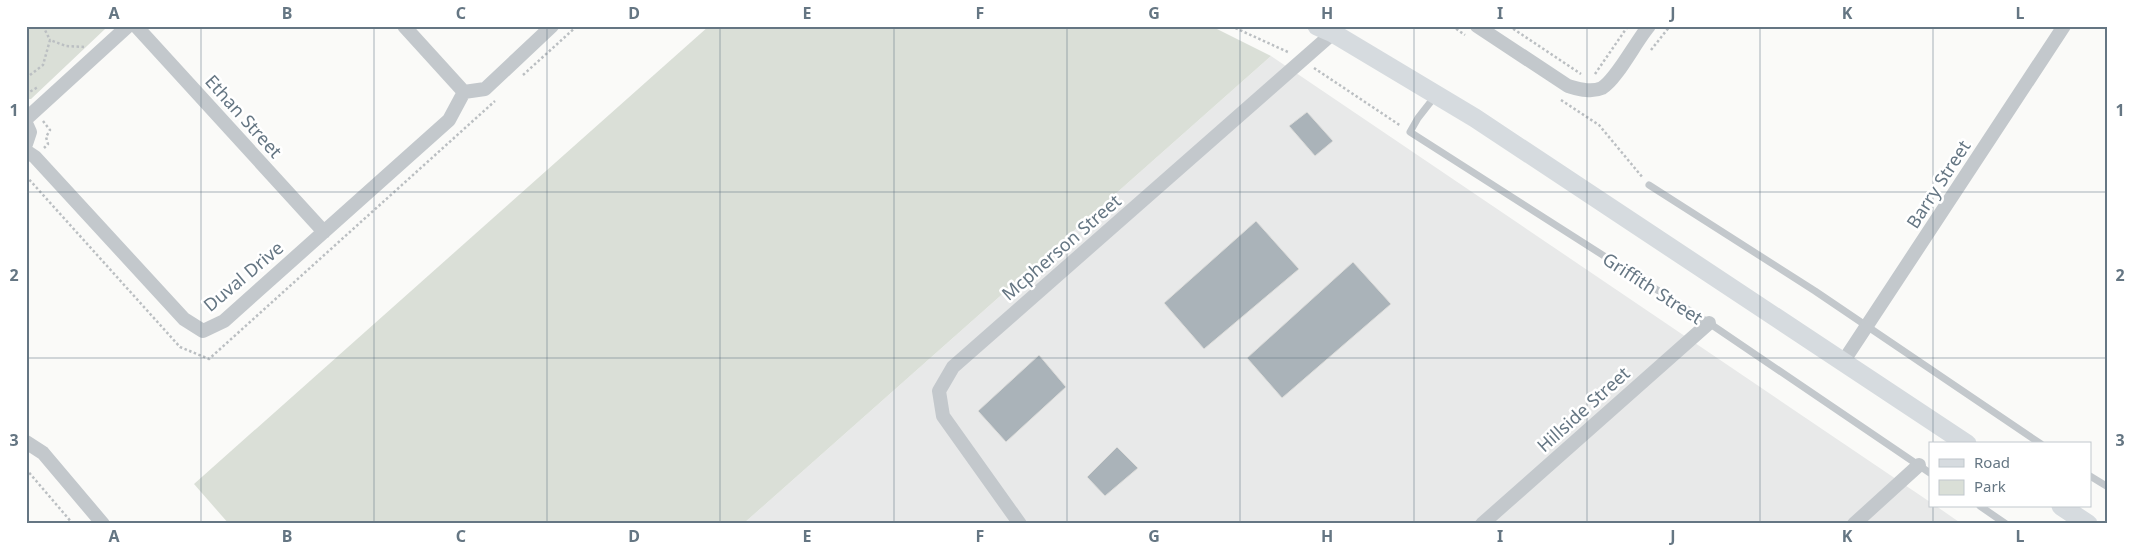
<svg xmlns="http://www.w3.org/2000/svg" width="2134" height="550" font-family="'Noto Sans',sans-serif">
<rect width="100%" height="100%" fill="#fafaf8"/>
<path fill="#e8e9e9" d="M1271 56 1930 502V506H1936L1962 524H743Z"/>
<path fill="#dadfd7" d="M26 26H103L105 29 31 99H26Z
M709 26H1211L1271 56 743 524H229L194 484Z"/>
<path fill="#aab3b9" stroke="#dcdcda" d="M1307 112 1333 141 1315 156 1289 126Z
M1256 221 1299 269 1204 349 1164 303Z
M1353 262 1391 304 1282 398 1247 358Z
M1039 355 1066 387 1006 442 978 411Z
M1117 447 1138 468 1105 496 1087 477Z"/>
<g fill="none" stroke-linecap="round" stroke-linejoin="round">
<path stroke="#bbbfc2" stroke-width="2.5" stroke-dasharray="2.5 2.5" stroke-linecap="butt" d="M43 26 50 40
M1231 26 1290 53
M1452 26 1465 35
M1509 26 1581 74
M1651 50 1670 26
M1314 68 1401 126
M1595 74 1628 26
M523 75 577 26
M26 78 43 65 50 40 66 46 84 47
M26 94 38 87
M1561 100 1599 125 1643 178
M43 121 50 130 46 137 48 144 44 148
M26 176 180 347 209 359 495 101
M26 469 73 524"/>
<path stroke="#c3c8cc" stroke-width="7" d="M1436 95 1418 118 1410 132 1709 323 1930 473
M1649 185 1815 291 2041 444
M2090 476 2108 487
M1980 506 2006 524"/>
<path stroke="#c3c8cc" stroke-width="14" d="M136 26 324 232
M404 26 464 92
M1477 26 1568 86C1579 89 1591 93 1602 88 1617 79 1636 41 1649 26
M464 92 485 89 552 26
M26 119 128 26
M26 123 30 132 26 144
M26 151 35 157 184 319 203 331 224 321 449 120 464 92
M1843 362 2064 26
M26 442 43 453 103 524
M1020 524 943 416 939 391 953 367 1333 33
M1482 524 1709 323
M1854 524 1919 465"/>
<path stroke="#d6dbdf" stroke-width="19" d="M1317 26 1333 33 1475 118 1967 444
M2061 506 2088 524"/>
</g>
<path fill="none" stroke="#657683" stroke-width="1" stroke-opacity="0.55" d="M201 26V524M374 26V524M547 26V524M720 26V524M894 26V524M1067 26V524M1240 26V524M1414 26V524M1587 26V524M1760 26V524M1933 26V444M26 192H2108M26 358H2108M1933 506V524"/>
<g text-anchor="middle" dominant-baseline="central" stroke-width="5" stroke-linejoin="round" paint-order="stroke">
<g font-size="18" fill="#657683" stroke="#fff">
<text transform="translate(244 116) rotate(48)">Ethan Street</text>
<text transform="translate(1938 184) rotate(-57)">Barry Street</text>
<text transform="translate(1061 247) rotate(-41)">Mcpherson Street</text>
<text transform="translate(243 276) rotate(-40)">Duval Drive</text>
<text transform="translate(1653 288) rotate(33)">Griffith Street</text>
<text transform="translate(1583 409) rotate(-42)">Hillside Street</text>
</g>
</g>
<rect width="2134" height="550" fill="none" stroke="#ffffff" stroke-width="55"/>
<rect x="1929" y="442" width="162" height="65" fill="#ffffff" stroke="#c1c8cd"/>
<rect x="1939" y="459" width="25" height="8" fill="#d6dbdf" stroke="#c1c8cd"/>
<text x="1974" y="468" font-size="15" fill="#657683">Road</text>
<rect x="1939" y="480" width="25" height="15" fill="#dadfd7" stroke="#c1c8cd"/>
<text x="1974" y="492" font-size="15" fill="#657683">Park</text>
<rect x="28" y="28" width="2078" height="494" fill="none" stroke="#657683" stroke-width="2"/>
<g font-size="16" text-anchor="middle" font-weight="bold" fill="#657683">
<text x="114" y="19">A</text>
<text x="287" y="19">B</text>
<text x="461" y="19">C</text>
<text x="634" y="19">D</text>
<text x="807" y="19">E</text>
<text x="980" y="19">F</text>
<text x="1154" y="19">G</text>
<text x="1327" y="19">H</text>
<text x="1500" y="19">I</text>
<text x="1673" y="19">J</text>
<text x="1847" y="19">K</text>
<text x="2020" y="19">L</text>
<text x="14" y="116">1</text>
<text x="2120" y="116">1</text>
<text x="14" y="281">2</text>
<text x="2120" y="281">2</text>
<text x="14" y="446">3</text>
<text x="2120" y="446">3</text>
<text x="114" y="542">A</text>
<text x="287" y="542">B</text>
<text x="461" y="542">C</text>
<text x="634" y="542">D</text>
<text x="807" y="542">E</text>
<text x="980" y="542">F</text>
<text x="1154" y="542">G</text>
<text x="1327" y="542">H</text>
<text x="1500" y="542">I</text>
<text x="1673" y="542">J</text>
<text x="1847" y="542">K</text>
<text x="2020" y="542">L</text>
</g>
</svg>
